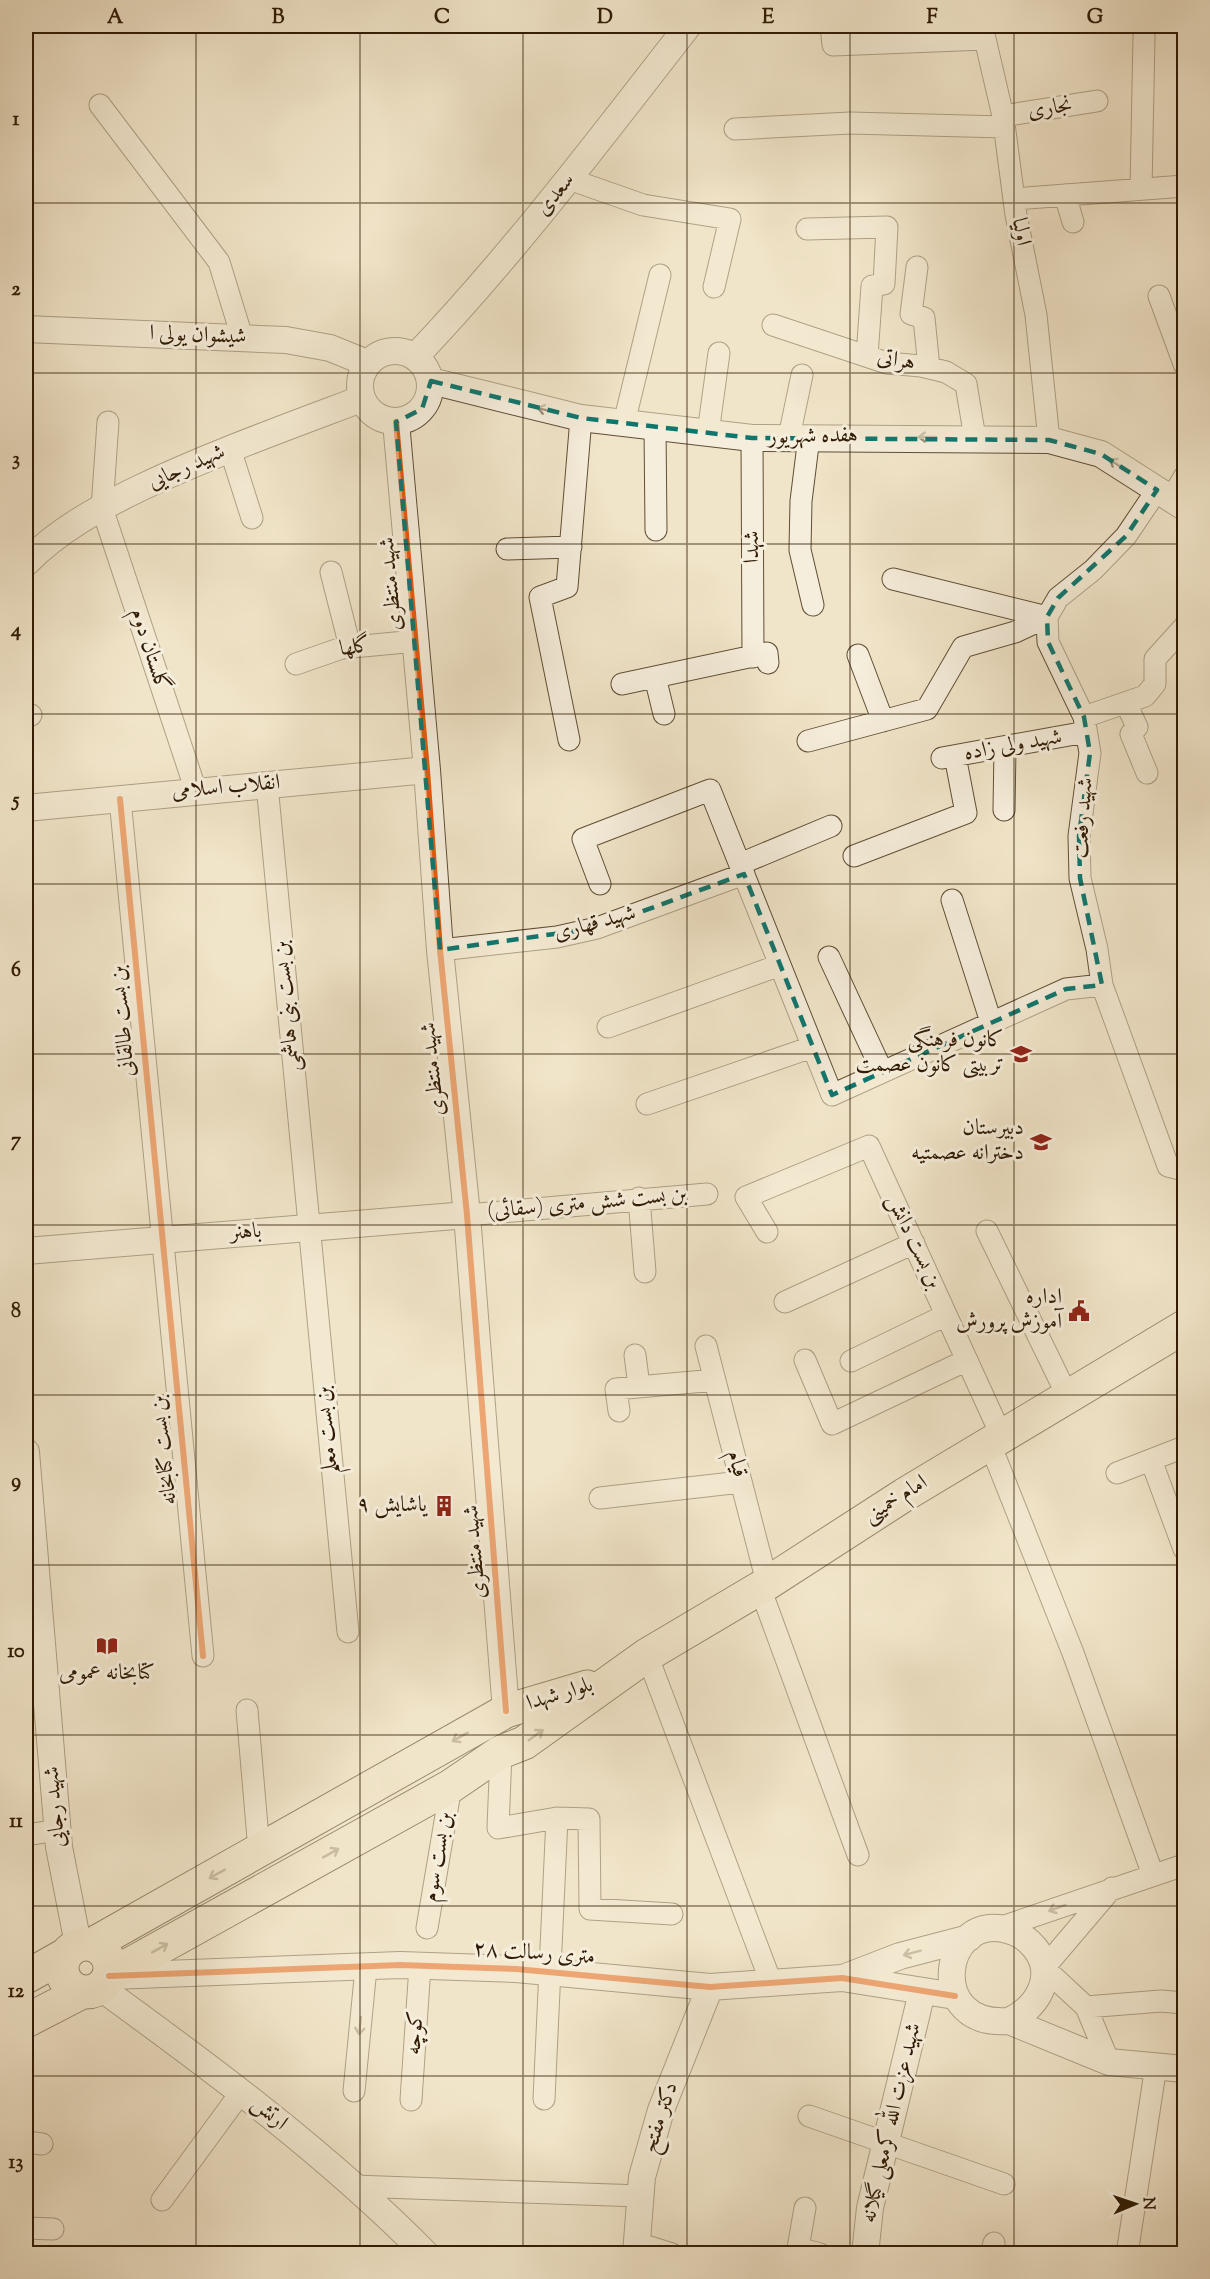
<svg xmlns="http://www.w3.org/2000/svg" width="1210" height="2279" font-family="'Sorts Mill Goudy',Amiri,serif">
<rect width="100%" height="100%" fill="#f1e5c9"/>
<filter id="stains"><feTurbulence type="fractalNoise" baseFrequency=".00333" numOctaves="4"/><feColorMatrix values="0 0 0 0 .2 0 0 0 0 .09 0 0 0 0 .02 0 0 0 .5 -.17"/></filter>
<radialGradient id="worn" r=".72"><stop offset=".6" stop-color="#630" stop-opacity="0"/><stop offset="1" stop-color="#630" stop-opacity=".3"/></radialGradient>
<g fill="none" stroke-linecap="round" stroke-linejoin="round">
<defs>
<path id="minor" d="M831 26 833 45 985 39
M982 26 1003 116 1016 215 1036 315 1049 440
M100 105 219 262 242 337
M1003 116 1097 101
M735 129 850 123 1004 127
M569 179 643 205 730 219 714 287
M1141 189 1144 36
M1065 195 1073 222
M1014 199 1184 186
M807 229 887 227 884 284 872 286 867 356
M917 267 911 314 924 318 929 368
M1159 296 1184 364
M773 325 887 363 921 366 946 372 966 384 975 438
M108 422 102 508 196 791
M624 423 660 275
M655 427 656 530
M708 433 719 353
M789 437 802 375
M809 437 801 501 800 550 813 605
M752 438 753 657
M230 449 252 518
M1157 490 1126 536 1093 570 1058 598 1047 617 1048 642 1084 717 1090 753 1079 836 1080 878 1097 949 1102 985 1168 1166 1184 1170
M1171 499 1184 477
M507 549 571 547
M331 572 350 647
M858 655 883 721
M296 664 342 648 416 641
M655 677 664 714
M622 684 767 653 768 663
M1126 703 1137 727 1131 734 1147 773
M26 715H31
M1084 717 1145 696 1155 684V659L1184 627
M569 740 540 597 567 587 581 418
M808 741 927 709 963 647 1015 632 1047 617 893 579
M942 758 1086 732
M267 785 348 1632
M120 799 203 1656
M1004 810 1005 748
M854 856 966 813 955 756
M740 864 831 826
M600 884 583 839 710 790 832 1095 1066 989 1102 985
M952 900 991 1022
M440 950 557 937 597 928 744 874
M829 957 882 1071
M608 1027 780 965
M647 1104 812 1047
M639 1198 645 1272
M467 1215 707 1194
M987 1231 1068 1397
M767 1232 746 1197 869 1146 1002 1437
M785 1302 914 1243
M706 1346 767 1582
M635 1355 639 1386
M805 1360 832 1424 967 1360
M851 1361 946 1315
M619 1411 616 1389 715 1380
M990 1444 1073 1653 1153 1875
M1151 1460 1184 1549
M1117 1473 1184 1447
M600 1498 741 1482
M760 1588 858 1855
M647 1655 772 1985
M247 1710 259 1850
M501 1752 498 1828 557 1818 589 1819 590 1909 672 1914
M26 1835 58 1830
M427 1928 451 1786
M999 1928 1184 1865
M1086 2007 1161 2001 1184 2003
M1109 2062 1086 2007 1044 1968 1112 1888
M354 2091 366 1968
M544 2099 557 1818
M411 2100 420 1966
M809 2116 1004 2184
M26 2142 42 2144
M353 2186 641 2196
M162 2200 242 2091
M805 2208 798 2248 820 2254
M26 2228 53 2229
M637 2243 672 2254
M991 2254 994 2243
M1127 2254 1156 2066"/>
<path id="tertiary" d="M26 329 286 340 330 348 367 363
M360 386a35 35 0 1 1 70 0a35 35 0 1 1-70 0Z
M415 357C514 253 600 139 688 26
M431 381 581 418 752 438 1049 440 1101 454 1184 507
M396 422 427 770 440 950 467 1215 506 1711
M26 563C58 530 99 508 140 488 212 454 287 427 361 399
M26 808 427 770
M26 1251 467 1215
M26 1452 59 1847 78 1944
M112 1976 400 1965 516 1969 710 1987 842 1978 955 1996
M843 1978 900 1956 969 1938
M101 1988C214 2070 327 2154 426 2254
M1009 2021C1037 2008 1057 1976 1035 1948 1026 1937 1017 1932 1004 1929 941 1916 926 2028 1009 2021L1109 2062 1184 2069
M636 2254 642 2177 661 2110 710 1987
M865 2254 870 2208 922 1992"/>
<path id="primary" d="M62 1968a24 24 0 1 1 48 0a24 24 0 1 1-48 0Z
M93 1944 506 1711 587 1687
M109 1976 451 1786 501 1752 524 1743 647 1655 760 1588 904 1495 1184 1327
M26 1977 65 1955
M26 2021 82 1992"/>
</defs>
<use href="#minor" stroke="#604e35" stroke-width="23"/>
<use href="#tertiary" stroke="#604e35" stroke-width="28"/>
<use href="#primary" stroke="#2f1b04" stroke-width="35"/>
<use href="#minor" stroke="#f6eedc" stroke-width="21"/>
<use href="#tertiary" stroke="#f6eedc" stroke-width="26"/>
<use href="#primary" stroke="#f1e5c9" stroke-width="33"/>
<defs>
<path id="cycleway" d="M396 422 427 770 440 950 467 1215 506 1711
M120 799 203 1656
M109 1976 400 1965 516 1969 710 1987 842 1978 955 1996"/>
</defs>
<use href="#cycleway" stroke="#f6eedc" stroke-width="10"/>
<use href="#cycleway" stroke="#e8590c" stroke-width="6"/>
</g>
<defs><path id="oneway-shaft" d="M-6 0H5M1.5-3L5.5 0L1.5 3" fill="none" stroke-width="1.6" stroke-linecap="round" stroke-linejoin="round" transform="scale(1.5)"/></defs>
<g stroke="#9c8f7b">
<use href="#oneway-shaft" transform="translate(546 410) rotate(-166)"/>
<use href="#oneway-shaft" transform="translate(927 437) rotate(-180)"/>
<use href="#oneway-shaft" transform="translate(1117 464) rotate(-147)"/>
<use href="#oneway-shaft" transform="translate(1057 1908) rotate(160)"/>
<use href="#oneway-shaft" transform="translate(912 1953) rotate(165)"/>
<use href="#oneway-shaft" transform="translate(360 2026) rotate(96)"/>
</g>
<g stroke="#9a8a70">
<use href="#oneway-shaft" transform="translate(536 1735) rotate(-36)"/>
<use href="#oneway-shaft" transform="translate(460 1737) rotate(151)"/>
<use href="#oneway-shaft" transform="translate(331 1853) rotate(-29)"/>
<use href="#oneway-shaft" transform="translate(217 1874) rotate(151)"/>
<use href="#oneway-shaft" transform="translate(160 1948) rotate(-29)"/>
</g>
<path d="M0 0H1210V2279H0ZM431 381 581 418 752 438 1049 440 1101 454 1157 490 1126 536 1058 598 1047 617 1048 642 1084 717 1090 753 1079 836 1080 878 1102 985 1066 989 832 1095 744 874 597 928 440 950 396 422 422 409Z" fill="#f1e5c9" fill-opacity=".55" fill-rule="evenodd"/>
<path fill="none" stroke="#0f766e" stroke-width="4.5" stroke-dasharray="12 8" stroke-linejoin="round" d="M431 381 581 418 752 438 1049 440 1101 454 1157 490 1126 536 1058 598 1047 617 1048 642 1084 717 1090 753 1079 836 1080 878 1102 985 1066 989 832 1095 744 874 597 928 440 950 396 422 422 409Z"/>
<path fill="none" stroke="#2f1b04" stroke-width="1.5" stroke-opacity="0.55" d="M196 26V2254M360 26V2254M523 26V2254M687 26V2254M850 26V2254M1014 26V2254M26 203H1184M26 373H1184M26 544H1184M26 714H1184M26 884H1184M26 1054H1184M26 1225H1184M26 1395H1184M26 1565H1184M26 1735H1184M26 1906H1184M26 2076H1184"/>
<defs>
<symbol id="school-bare" viewBox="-9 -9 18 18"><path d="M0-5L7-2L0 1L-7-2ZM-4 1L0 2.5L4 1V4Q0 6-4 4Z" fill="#8f2418" stroke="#f6eedc" stroke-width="2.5" paint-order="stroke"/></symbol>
<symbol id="civic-bare" viewBox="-9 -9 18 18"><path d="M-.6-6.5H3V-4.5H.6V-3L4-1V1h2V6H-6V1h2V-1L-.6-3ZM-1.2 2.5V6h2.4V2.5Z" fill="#8f2418" stroke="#f6eedc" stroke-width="2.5" paint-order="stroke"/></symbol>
<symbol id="building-bare" viewBox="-9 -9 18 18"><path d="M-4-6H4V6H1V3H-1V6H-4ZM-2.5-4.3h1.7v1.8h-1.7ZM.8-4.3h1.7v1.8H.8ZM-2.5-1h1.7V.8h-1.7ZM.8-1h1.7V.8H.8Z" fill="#8f2418" stroke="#f6eedc" stroke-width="2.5" paint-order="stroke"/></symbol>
<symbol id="library-bare" viewBox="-9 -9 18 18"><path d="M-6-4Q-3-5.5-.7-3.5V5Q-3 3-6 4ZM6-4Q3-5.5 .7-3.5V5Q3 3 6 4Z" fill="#8f2418" stroke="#f6eedc" stroke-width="2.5" paint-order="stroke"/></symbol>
</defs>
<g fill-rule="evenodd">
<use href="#school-bare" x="1006" y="1039" width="30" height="30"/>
<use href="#school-bare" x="1026" y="1127" width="30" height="30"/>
<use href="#civic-bare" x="1064" y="1296" width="30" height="30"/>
<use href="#building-bare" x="429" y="1491" width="30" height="30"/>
<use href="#library-bare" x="92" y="1631" width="30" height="30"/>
</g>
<g text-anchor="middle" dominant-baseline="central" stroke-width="6" stroke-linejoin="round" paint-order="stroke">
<g font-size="22" fill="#2f1b04" stroke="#f6eedc">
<text transform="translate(1050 109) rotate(-9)">نجاری</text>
<text transform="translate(556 195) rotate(-51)">سعدی</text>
<text transform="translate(1020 232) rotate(79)">اولیا</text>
<text transform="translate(198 336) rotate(2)">شیشوان یولی ا</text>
<text transform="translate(896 361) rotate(10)">هراتی</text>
<text transform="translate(813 437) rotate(-1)">هفده شهریور</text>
<text transform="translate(187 468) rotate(-24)">شهید رجایی</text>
<text transform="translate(753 547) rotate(-90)">شهدا</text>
<text transform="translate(392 584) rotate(-95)">شهید منتظری</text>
<text transform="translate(355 648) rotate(-9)">گلها</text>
<text transform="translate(149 650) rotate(72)">گلستان دوم</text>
<text transform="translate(1013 746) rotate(-10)">شهید ولی زاده</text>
<text transform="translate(226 788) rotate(-5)">انقلاب اسلامی</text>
<text transform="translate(1084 818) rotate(-86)">شهید رفعت</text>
<text transform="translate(595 924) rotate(-15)">شهید قهاری</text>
<text transform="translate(288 1006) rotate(-95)">بن بست بنی هاشمی</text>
<text transform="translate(124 1021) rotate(-95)">بن بست طالقانی</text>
<text transform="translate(434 1069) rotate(-96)">شهید منتظری</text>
<text transform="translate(587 1204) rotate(-5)">بن بست شش متری (سقائی)</text>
<text transform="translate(246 1233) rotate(-5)">باهنر</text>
<text transform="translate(913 1242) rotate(65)">بن بست دانش</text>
<text transform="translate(328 1430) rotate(-95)">بن بست معلم</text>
<text transform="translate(165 1450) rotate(-96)">بن بست کتابخانه</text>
<text transform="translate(736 1464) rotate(75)">قیام</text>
<text transform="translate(896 1500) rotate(-32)">امام خمینی</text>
<text transform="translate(476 1552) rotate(-95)">شهید منتظری</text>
<text transform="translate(560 1695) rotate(-17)">بلوار شهدا</text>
<text transform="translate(56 1807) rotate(-95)">شهید رجایی</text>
<text transform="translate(439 1857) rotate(-80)">بن بست سوم</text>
<text transform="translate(534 1954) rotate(4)">۲۸ متری رسالت</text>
<text transform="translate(416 2033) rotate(-86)">کوچه</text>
<text transform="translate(269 2114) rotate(41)">ارتش</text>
<text transform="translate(661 2118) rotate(-72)">دکتر مفتح</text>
<text transform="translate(892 2123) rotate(-77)">شهید عزت الله کرمعلی گیلانه</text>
</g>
<g font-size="22" fill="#2f1b04" stroke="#f6eedc" text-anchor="end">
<text x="1004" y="1041">کانون فرهنگی<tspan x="1004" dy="25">تربیتی کانون عصمت</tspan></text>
<text x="1024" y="1129">دبیرستان<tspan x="1024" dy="25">دخترانه عصمتیه</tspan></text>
<text x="1062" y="1298">اداره<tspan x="1062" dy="25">آموزش پرورش</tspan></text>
<text x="427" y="1506">یاشایش ۹</text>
<text x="107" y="1674" text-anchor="middle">کتابخانه عمومی</text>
</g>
</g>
<rect width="1210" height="2279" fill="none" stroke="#f1e5c9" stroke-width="66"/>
<g transform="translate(1135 2204) rotate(88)" stroke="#f6eedc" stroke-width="4.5" paint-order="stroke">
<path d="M0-4.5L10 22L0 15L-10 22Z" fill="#2f1b04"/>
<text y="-9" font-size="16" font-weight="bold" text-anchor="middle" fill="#2f1b04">N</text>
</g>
<rect x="33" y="33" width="1144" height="2213" fill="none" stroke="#2f1b04" stroke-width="2"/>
<g font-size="20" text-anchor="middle" font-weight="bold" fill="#2f1b04">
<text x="115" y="23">A</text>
<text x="278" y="23">B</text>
<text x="442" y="23">C</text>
<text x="605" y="23">D</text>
<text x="768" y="23">E</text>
<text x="932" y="23">F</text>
<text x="1095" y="23">G</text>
<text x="16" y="125">1</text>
<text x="16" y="295">2</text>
<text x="16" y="465">3</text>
<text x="16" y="636">4</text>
<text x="16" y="806">5</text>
<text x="16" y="976">6</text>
<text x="16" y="1146">7</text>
<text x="16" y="1317">8</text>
<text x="16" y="1487">9</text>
<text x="16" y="1657">10</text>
<text x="16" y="1827">11</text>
<text x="16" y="1997">12</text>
<text x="16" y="2168">13</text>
</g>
<rect width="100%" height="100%" filter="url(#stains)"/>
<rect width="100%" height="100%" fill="url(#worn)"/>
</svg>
